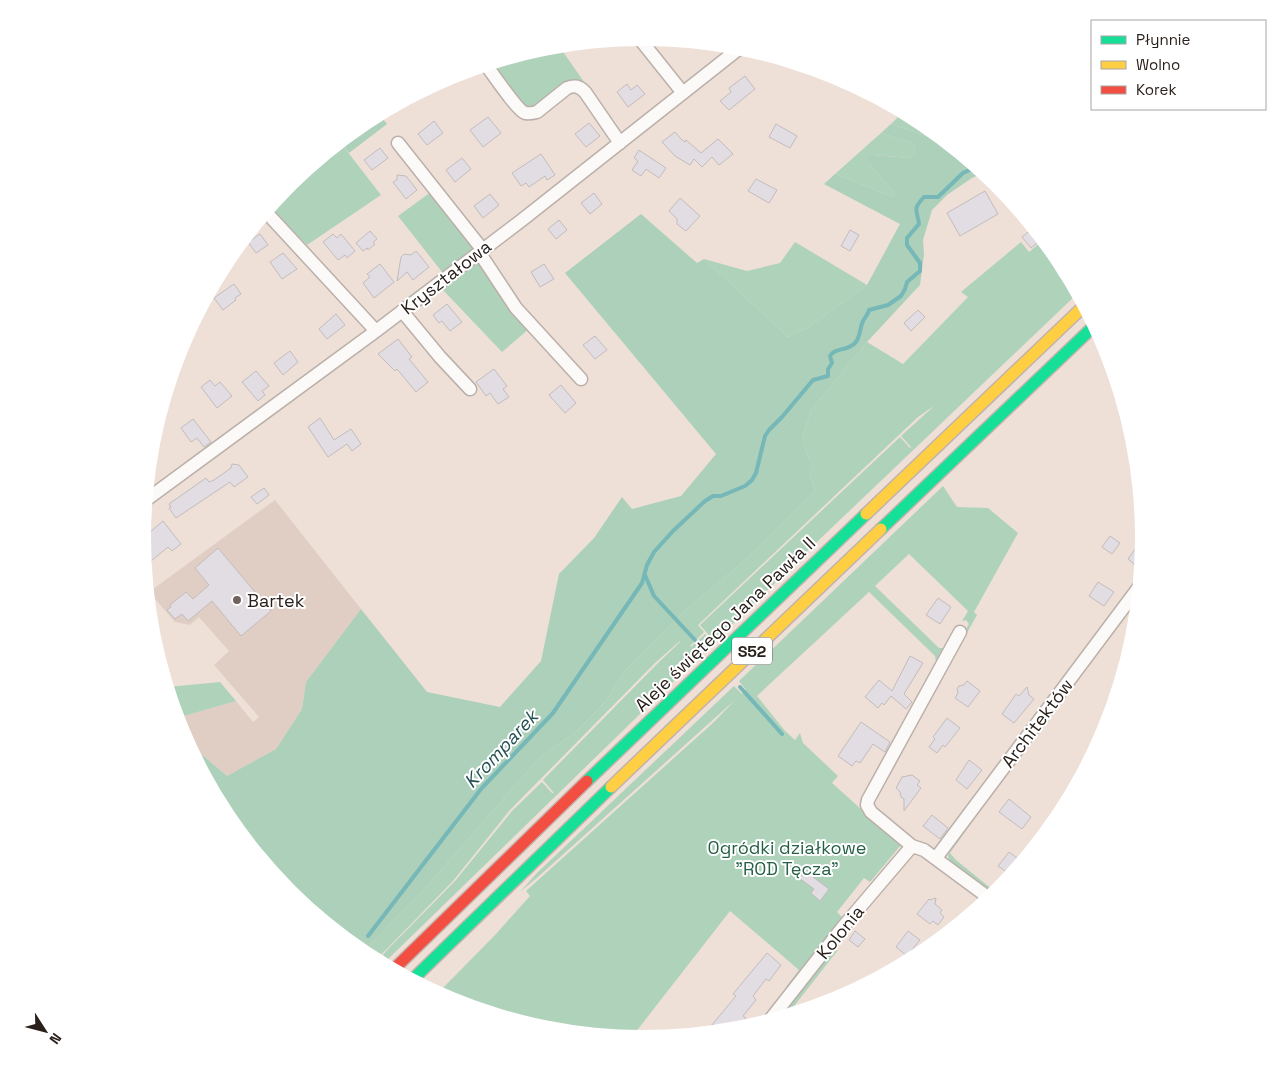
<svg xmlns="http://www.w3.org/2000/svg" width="1286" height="1076" font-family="'Space Grotesk',sans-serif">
<rect width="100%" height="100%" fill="#eee0d7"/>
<path fill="#e0cec4" d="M275 500 361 609 306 682 302 709 276 749 227 776 187 742 180 729 177 718 236 701 253 722 259 717 214 665 229 651 205 624 199 617 190 625 175 622 149 592Z"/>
<path fill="#afd2bb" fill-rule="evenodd" d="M559 46 621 135 583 86 535 109 528 110 490 64 546 47Z
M903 112 921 122 946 143 891 124Z
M881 133 912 143 916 147V153L910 158 874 155 868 163 895 193 893 197 835 174Z
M340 142 381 195 307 245 270 207 289 184Z
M431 192 476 248 410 299 407 298 442 272 398 216Z
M1043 240 1059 260 1077 294 821 538 383 964 378 961 387 950 455 881 512 811 542 782 552 793H554L543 780 656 665 680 642V641L655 663 510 810 453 881 376 960 363 952 428 885 540 757 577 731 605 702 623 673 658 637 686 610 744 561 815 491 809 473V459L802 438 811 410 867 342 903 364 968 297 961 292 1021 242 1029 252ZM934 406 901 436 911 447 910 448 900 437 700 625 713 640 712 641 705 634 691 647 690 646 704 632 698 625 918 417Z
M795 242 867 285 809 327 788 337 704 259 747 271 780 263Z
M477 259 530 328 502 352 443 290 440 292 439 290Z
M943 486 957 507 988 508 1018 533 974 612 977 615 964 638 962 636 969 624 966 620 962 621 968 611 909 554 875 586 939 648H948L937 667 935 656 869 592 757 696 785 731 795 740 800 733 803 743 838 776 832 783 901 845 870 882 864 878 837 912 842 917 834 927 833 933 796 982 786 987 799 970 730 911 635 1033 641 1038 545 1029 451 1000 438 993 496 934 530 896 526 891 714 722 735 700 539 876 520 892 537 873 734 686 742 694 746 690 739 681Z
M220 682 236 701 177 718 168 687Z
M977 812H979L950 853 956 860 993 890 989 893 953 865 949 860 948 855Z
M834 949 838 950 787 1015 776 1018 831 950Z"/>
<path fill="#acd0b9" d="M379 114 387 124 349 153 340 142 365 122Z
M891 124 946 143 983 173 972 178 947 195 932 210 923 240 924 254 920 285 867 342 811 410 802 438 809 459V473L815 491 744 561 686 610 658 637 623 673 605 702 577 731 540 757 428 885 363 952 289 892 227 816 187 742 227 776 276 749 302 709 306 682 361 609 427 692 500 707 541 661 559 574 594 538 622 497 632 509 681 496 716 454 565 273 641 214 697 263 704 259 788 337 809 327 867 285 900 224 824 184 835 174 893 197 895 193 868 163 869 157 874 155 910 158 916 153V147L912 143 881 133Z"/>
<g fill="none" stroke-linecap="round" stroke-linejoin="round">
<path stroke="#76b7b7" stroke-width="4" d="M645 575 654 596 695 640
M740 687 782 734
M368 936 481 789 553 713 642 583 647 565 654 552 673 531 705 501 713 496H721L745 486 752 480 756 473 765 436 769 430 782 417 813 380 828 376V369L832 363 830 356C835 348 843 351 851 346 861 341 859 329 863 321 865 317 868 315 869 310L888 305 901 296 905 289 907 282 920 271V263L907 245V238L919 224C917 209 912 210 924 197H938L963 173 976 167"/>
</g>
<path fill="#e2dde3" stroke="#c2bcbd" d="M745 76 755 89 729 110 720 101 731 92 729 88Z
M627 84 631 90 637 85 645 94 628 107 617 92Z
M488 117 501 133 483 147 470 130Z
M434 121 443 133 427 145 418 134Z
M589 123 600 136 586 147 575 134Z
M776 124 797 136 790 148 769 137Z
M675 132 681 139 685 142 686 140 701 153 718 139 733 154 719 165 712 157 702 167 694 159 690 165 675 156 662 142Z
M380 148 388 158 372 170 364 160Z
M639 150 666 168 659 178 646 169 641 176 632 170 638 161 634 158Z
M541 154 555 175 547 180 545 176 529 187 526 183 521 186 512 173Z
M462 158 471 169 455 182 446 170Z
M397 175 406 176 417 190 406 199 393 182 397 180Z
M756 179 777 190 769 203 748 191Z
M985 191 998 214 960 236 947 213Z
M594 193 602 204 590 214 581 203Z
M490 194 499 205 483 218 474 206Z
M680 198 700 216 686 231 677 224V219L669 211Z
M559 220 567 230 556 239 548 229Z
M1032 229 1042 239 1031 248 1022 237Z
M850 230 859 235 850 251 841 246Z
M370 231 377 239 373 242 375 244 368 250 367 248 363 251 356 243Z
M260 234 268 245 256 253 248 242Z
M333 234 337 238 341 234 355 251 347 258 345 255 338 260 323 242Z
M416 251 429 267 413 280 407 272 397 281 401 257 404 254 411 255Z
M283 253 297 269 282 279 270 262Z
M380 264 394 282 374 298 363 283 370 277 367 274Z
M544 264 554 279 540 287 531 272Z
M234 284 241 294 235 298 236 300 223 310 214 298Z
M447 304 462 322 450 331 442 321 439 323 433 315Z
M918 310 925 317 911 331 904 323Z
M336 314 345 325 327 339 319 329Z
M595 336 607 350 595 359 583 345Z
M398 339 412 357 409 359 428 382 416 392 397 369 395 371 378 354Z
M290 351 298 362 283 375 274 363Z
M494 369 507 386 503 389 509 397 498 404 490 393 486 396 476 382Z
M256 371 269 386 262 391 265 395 258 401 242 382Z
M210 380 215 386 220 382 232 396 217 408 201 387Z
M561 385 576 403 565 413 549 395Z
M320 418 334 440 351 429 361 444 352 451 347 444 328 457 308 427Z
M193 419 211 442 204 447 197 438 191 442 181 428Z
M232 464 239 465 248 477 234 487 230 482 176 518 169 508 171 507 169 504 206 478 209 482 214 480 231 468Z
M264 488 269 495 257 504 251 497Z
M163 521 181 544 172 551 168 547 145 566 143 538Z
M1110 536 1120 543 1112 554 1102 547Z
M1143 538V544L1140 569 1128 559Z
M218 548 271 611 241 636 212 601 188 621 182 614 175 619 167 610 171 607 170 605 186 592 193 599 209 585 195 568Z
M1098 582 1114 592 1104 606 1089 596Z
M938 598 951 607 940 624 926 615Z
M910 656 923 663 904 694 912 702 906 709 891 696 884 705 882 703 878 708 865 697 879 680 892 691Z
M967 681 980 691 968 707 955 698 958 693 957 689 959 686 964 685Z
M1027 687 1029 695 1034 699 1014 723 1002 714 1016 694 1019 696Z
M947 718 960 728 945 747 943 745 937 753 929 747 935 739 933 737Z
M861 722 890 742 885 752 873 744 860 763 856 761 852 766 838 756Z
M969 760 982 770 967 789 956 780Z
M912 775 920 781 917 785 921 788 904 811V799L901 797 900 792 896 788 902 777Z
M1009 799 1031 817 1022 829 999 812Z
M932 815 948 828 940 839 923 826Z
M1009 852 1022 862 1011 875 998 866Z
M805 871 829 889 820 901 811 893 814 889 799 878Z
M936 898 935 904 942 910 940 913 944 917 938 925 933 921 930 924 917 914 929 899 930 900Z
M855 931 865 939 858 947 849 940Z
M908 931 920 940 907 956 896 947Z
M767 953 781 965 769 981 766 979 753 996 756 1000 743 1016 746 1018 738 1027 734 1024 728 1030 706 1032 736 996 733 994Z"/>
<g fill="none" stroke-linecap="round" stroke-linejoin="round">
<defs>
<path id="street" d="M639 38 683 93
M486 65C493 74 517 110 525 113 529 114 533 113 537 112L567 88C575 85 579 86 585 92L620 143
M398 143 482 249
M266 212 376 331
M479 252 516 308 581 379
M402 311 440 357 470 389
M146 500 376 331 522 220 741 47
M960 632 868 800 867 805 871 812 912 846 924 850 989 898
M936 858 1139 587
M770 1020 843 927 912 846"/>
<path id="fast" d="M881 529 1094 326
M587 781 866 514
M412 980 611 787"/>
<path id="slow" d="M866 514 1084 306
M611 787 881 529"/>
<path id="jam" d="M394 969 587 781"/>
</defs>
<use href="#street" stroke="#bbb0a9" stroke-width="15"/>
<use href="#fast" stroke="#c1b2ad" stroke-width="14"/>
<use href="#slow" stroke="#c1b2ad" stroke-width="14"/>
<use href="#jam" stroke="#c1b2ad" stroke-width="14"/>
<use href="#street" stroke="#fcfaf9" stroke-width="12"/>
<use href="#fast" stroke="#16e098" stroke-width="11"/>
<use href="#slow" stroke="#ffcf43" stroke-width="11"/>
<use href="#jam" stroke="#f24e42" stroke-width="11"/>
</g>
<circle fill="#6e635d" stroke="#fff" stroke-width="2" cx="237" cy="600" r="5"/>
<g text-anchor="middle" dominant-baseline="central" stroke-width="4" stroke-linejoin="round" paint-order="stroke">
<rect fill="#fff" stroke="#69635f" stroke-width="1" x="732" y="637.5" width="40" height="27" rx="4"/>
<g font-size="16" font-weight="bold" fill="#29201b">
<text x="752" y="651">S52</text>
</g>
<g font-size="18" fill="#29201b" stroke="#fff">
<text transform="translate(446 277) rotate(-38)">Kryształowa</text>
<text transform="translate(725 624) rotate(-44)">Aleje świętego Jana Pawła II</text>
<text transform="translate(1037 723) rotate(-53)">Architektów</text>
<text transform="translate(840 932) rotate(-51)">Kolonia</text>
</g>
<g font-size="18" fill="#29201b" stroke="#fff" text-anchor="start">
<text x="247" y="600">Bartek</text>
</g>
<g font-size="18" fill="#266048" stroke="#fff">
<text x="787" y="847">Ogródki działkowe<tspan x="787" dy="21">"ROD Tęcza"</tspan></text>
</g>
<g font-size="19" font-style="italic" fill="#245051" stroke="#fff">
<text transform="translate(501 749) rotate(-47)">Kromparek</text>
</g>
</g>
<path d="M0 0H1286V1076H0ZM151 538a492 492 0 1 1 984 0a492 492 0 1 1-984 0Z" fill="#fff" fill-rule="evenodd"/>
<rect x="1091" y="20" width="175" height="90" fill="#ffffff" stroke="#a9a6a4"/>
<rect x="1101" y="36" width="25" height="8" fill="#16e098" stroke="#a9a6a4"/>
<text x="1136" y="45" font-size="15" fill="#29201b">Płynnie</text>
<rect x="1101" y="61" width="25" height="8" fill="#ffcf43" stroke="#a9a6a4"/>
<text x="1136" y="70" font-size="15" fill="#29201b">Wolno</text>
<rect x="1101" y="86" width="25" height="8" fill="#f24e42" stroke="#a9a6a4"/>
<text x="1136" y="95" font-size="15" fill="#29201b">Korek</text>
<g transform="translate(45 1031) rotate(126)" stroke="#ffffff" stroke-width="4" paint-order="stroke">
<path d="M0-4L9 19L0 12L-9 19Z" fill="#29201b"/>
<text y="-8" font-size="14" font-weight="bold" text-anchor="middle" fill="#29201b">N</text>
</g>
</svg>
